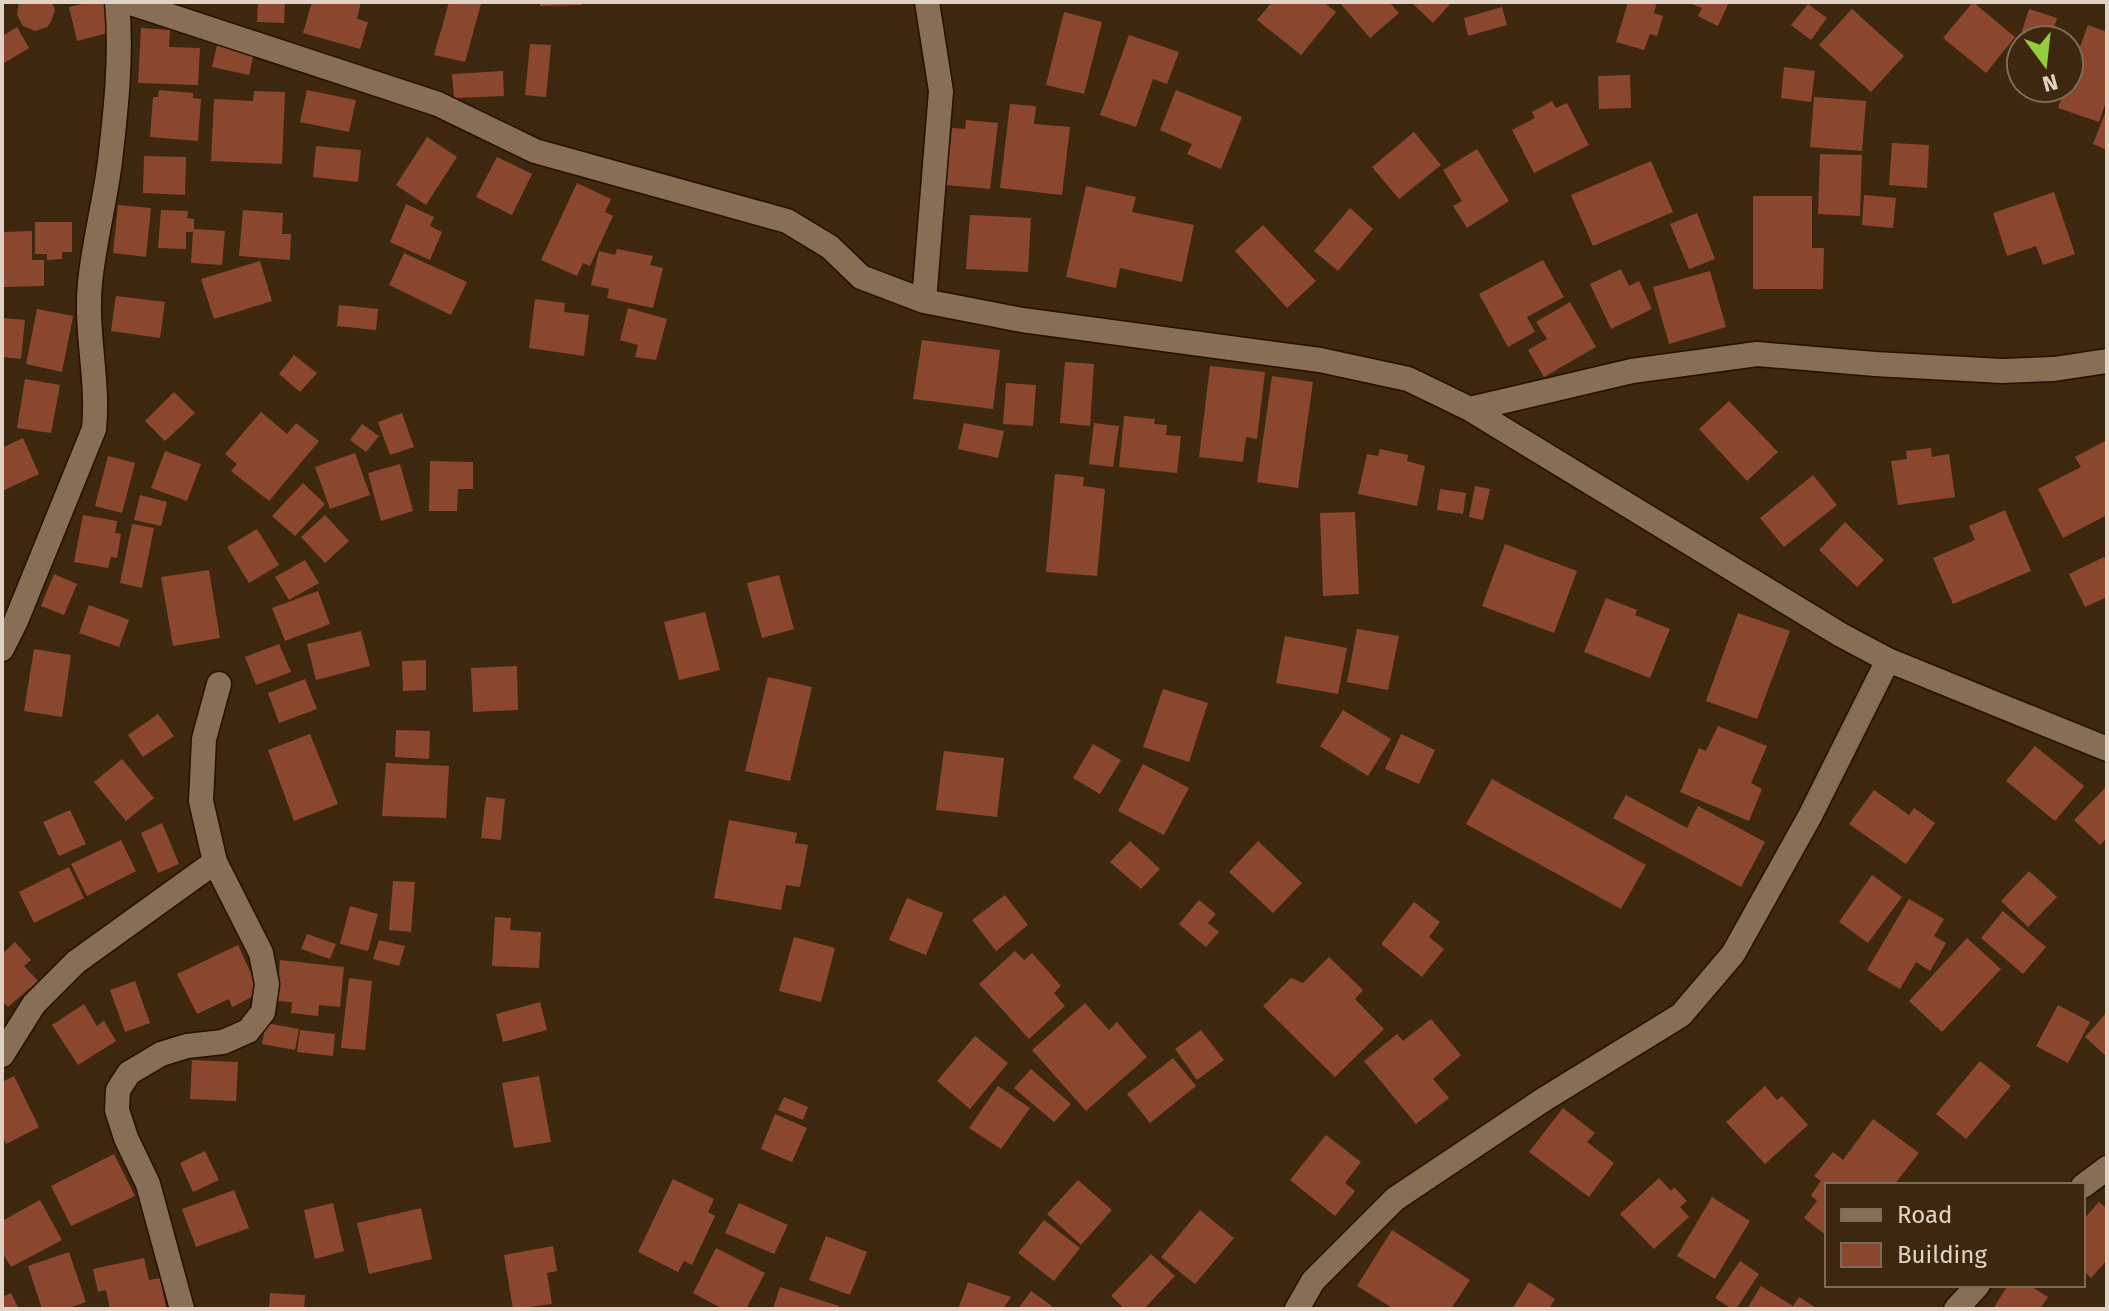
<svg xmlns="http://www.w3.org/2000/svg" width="2109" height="1311" font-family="'Fira Sans',sans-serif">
<rect width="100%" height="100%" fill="#3d270f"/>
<path fill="#8b472d" d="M19 2H52L55 10 51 22 47 27 35 31 23 26 17 15Z
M91 2H105L111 32 77 41 69 7Z
M258 2H285L284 23 257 22Z
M312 2H361L357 19 368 22 360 49 303 33Z
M449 2 481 4 465 62 434 55Z
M540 2H582V5L540 6Z
M1272 2H1323L1336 12 1301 55 1257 20Z
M1339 2H1389L1399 13 1370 38Z
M1411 2H1449L1451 3 1433 23Z
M1628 2H1657L1654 13 1663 16 1657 36 1650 34 1644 50 1616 42Z
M1687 2H1729L1718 26 1698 16 1702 8Z
M1973 2 2015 37 1986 73 1943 38Z
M1808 4 1827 18 1811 40 1791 25Z
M1502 7 1507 25 1468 36 1464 18Z
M1852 9 1904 56 1871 92 1819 45Z
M2029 9 2057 18 2050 40H2021V47L2017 46Z
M1064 12 1102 22 1084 94 1046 85Z
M2088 25 2107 32V99L2099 122 2058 108 2065 88H2069V77Z
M17 27 29 48 4 63 2 36Z
M141 28 170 30 169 47 200 48 198 85 138 83Z
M1129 35 1179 52 1167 84 1153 79 1136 127 1100 115Z
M530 44 551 45 546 97 525 95Z
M217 45 254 53 249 75 212 67Z
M1784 67 1815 71 1811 102 1781 98Z
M503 71 504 96 454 98 452 74Z
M1630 75 1631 108 1599 109 1598 76Z
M159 90 193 93V98L201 99 198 141 150 137 153 97H158Z
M307 90 356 100 349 132 300 122Z
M1176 90 1242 117 1221 169 1187 154 1192 144 1160 130Z
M254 91 285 92 282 164 211 161 214 99 253 101Z
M1814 97 1866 101 1862 151 1810 147Z
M1552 101 1556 108 1567 103 1589 145 1534 173 1512 130 1535 118 1532 112Z
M1010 104 1036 106 1034 124 1070 127 1062 195 1000 188Z
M2107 108V150L2093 144Z
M966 120 998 123 990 189 946 185 952 128 965 129Z
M1414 132 1441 165 1399 199 1372 167Z
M427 137 457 157 426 205 396 185Z
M1892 143 1929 145 1927 188 1889 185Z
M316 146 361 150 358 182 313 177Z
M1477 149 1509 201 1467 228 1453 206 1462 201 1443 170Z
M1820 154 1862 155 1860 216 1818 214Z
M144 156 186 157 185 195 143 193Z
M497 157 532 174 512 215 476 197Z
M1651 161 1673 212 1593 246 1571 195Z
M577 183 611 199 605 212 613 216 590 266 583 263 577 276 541 260Z
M1086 186 1136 197 1132 212 1194 225 1182 282 1120 268 1116 288 1066 277Z
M2054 192 2075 254 2043 265 2036 246 2007 256 1993 213Z
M1864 195 1896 198 1893 228 1862 225Z
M1753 196H1812V248H1824L1823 289H1753Z
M406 204 434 217 430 226 442 232 430 260 390 242Z
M118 205 151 208 146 257 113 253Z
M1350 208 1373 229 1338 271 1314 251Z
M161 210 188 211 187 218 194 219V229L225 231 222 265 191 263 193 232H186V249L158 248Z
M243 210 283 213 282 234H291L290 260 239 256Z
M1697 213 1715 259 1689 269 1670 224Z
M970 215 1031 218 1028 272 966 269Z
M35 222H72V252H62V259L47 260V254H35Z
M1263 225 1316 281 1287 308 1235 251Z
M32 231V260H44V286L2 287V232Z
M617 249 653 256 650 265 663 268 653 308 607 298 609 289 591 285 599 251 615 255Z
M404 253 467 282 451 315 389 285Z
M1543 260 1564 297 1527 317 1535 332 1508 347 1479 294Z
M260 261 272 301 214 319 201 279Z
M1621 269 1629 286 1639 281 1652 309 1611 329 1590 284Z
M1710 271 1726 327 1669 344 1653 287Z
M116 296 165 302 160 338 111 331Z
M535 299 565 303 564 312 589 315 584 356 529 348Z
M1570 302 1596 347 1544 377 1528 350 1547 339 1536 322Z
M339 305 378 309 376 330 337 326Z
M628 308 667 319 656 360 635 357 638 345 620 340Z
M37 309 73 316 62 372 26 364Z
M2 318 25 320 21 359 2 357Z
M922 340 1000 350 993 409 913 399Z
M294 355 317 373 300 392 279 374Z
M1065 362 1094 364 1090 426 1060 423Z
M1210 366 1265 372 1257 439 1246 437 1243 462 1199 457Z
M1272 376 1313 382 1298 488 1257 482Z
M25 379 60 385 51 433 17 428Z
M1006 383 1036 385 1033 426 1003 424Z
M174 392 195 413 165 441 145 421Z
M1729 401 1778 452 1747 481 1699 429Z
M261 412 287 434 296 423 319 441 269 501 231 471 237 464 225 454Z
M402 413 414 447 390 455 378 422Z
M1124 416 1155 419 1154 424 1167 425 1166 435 1181 436 1177 473 1119 467Z
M964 423 1004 431 998 458 958 449Z
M1094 423 1119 426 1113 467 1089 464Z
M362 424 379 436 366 452 350 440Z
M23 438 39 474 2 491V448Z
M2105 441 2107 515 2063 538 2038 489 2081 467 2075 457Z
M1931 448 1932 457 1949 454 1955 497 1898 505 1891 461 1907 459 1906 451Z
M1380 449 1408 455 1407 461 1425 466 1417 506 1358 494 1367 454 1378 456Z
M165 451 201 464 187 501 151 488Z
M355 453 370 495 330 509 315 467Z
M108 456 135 463 122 513 95 506Z
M430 461 473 462V489H458L457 511H429Z
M400 464 413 511 381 521 368 473Z
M1055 474 1084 477 1083 486 1105 489 1097 576 1046 572Z
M1813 475 1837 505 1784 547 1760 518Z
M303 483 325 504 295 536 272 516Z
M1475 486 1490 489 1483 520 1469 517Z
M1440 489 1466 493 1463 514 1437 510Z
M140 495 167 502 161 526 134 520Z
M2005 510 2031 571 1953 604 1933 558 1975 540 1969 526Z
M1355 512 1359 594 1323 596 1320 513Z
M83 515 117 521 115 533 121 534 117 558 111 557 108 568 74 562Z
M325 515 349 541 325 563 301 537Z
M1845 522 1884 560 1857 587 1819 550Z
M132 524 154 528 142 588 120 583Z
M257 529 279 565 249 583 227 547Z
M1505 544 1577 571 1554 633 1482 606Z
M2104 557 2107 563V597L2085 607 2069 574Z
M305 560 319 583 289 600 275 577Z
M209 570 220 638 173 646 161 577Z
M54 574 77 584 64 615 41 606Z
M779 575 794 629 762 638 747 583Z
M318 591 330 624 285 641 272 608Z
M1606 598 1637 610 1635 615 1670 629 1650 678 1584 652Z
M89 605 129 620 119 647 79 633Z
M705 612 720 670 679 680 664 622Z
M1738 613 1790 631 1757 719 1706 701Z
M1357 629 1399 636 1388 690 1347 682Z
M361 631 370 666 316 680 307 644Z
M1285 636 1347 648 1338 694 1276 683Z
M279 644 291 672 256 685 245 657Z
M34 649 71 655 62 717 24 711Z
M426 660V690L403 691 402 661Z
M517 666 518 710 473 712 471 668Z
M768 677 812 687 790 781 745 771Z
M305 679 317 709 279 723 268 693Z
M1163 689 1208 703 1189 762 1143 747Z
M1343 710 1391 739 1368 776 1320 746Z
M158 714 174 736 143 757 128 735Z
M1718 726 1767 746 1751 783 1762 789 1749 821 1680 792 1699 748 1706 751Z
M396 730 430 731 429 759 395 757Z
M310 734 338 804 294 821 268 750Z
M1401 734 1435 750 1419 784 1385 769Z
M1093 744 1121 760 1100 794 1073 778Z
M2035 746 2084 786 2055 821 2006 781Z
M944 751 1004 758 997 817 936 810Z
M122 759 154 798 126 821 94 782Z
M386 763 449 766 446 818 382 816Z
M1143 764 1189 788 1164 835 1118 811Z
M1492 779 1646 865 1621 909 1466 824Z
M2107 786V838L2100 845 2074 820Z
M1874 790 1909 815 1914 808 1935 823 1906 864 1849 824Z
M1626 795 1687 828 1698 806 1765 842 1741 887 1613 818Z
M486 797 505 799 501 840 481 838Z
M70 810 86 844 59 856 43 822Z
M729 820 797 833 795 843 808 845 800 887 786 885 781 910 714 898Z
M162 823 179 864 158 873 141 833Z
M121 840 136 871 87 896 71 864Z
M1130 841 1160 869 1141 889 1110 862Z
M1258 841 1302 883 1273 913 1229 872Z
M69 867 84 898 34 923 19 892Z
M2029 871 2057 897 2028 927 2001 901Z
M1872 875 1902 897 1868 943 1839 922Z
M393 881 415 882 411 932 389 930Z
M1005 895 1028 925 996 951 972 920Z
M907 898 943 913 926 955 889 940Z
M1909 899 1944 919 1934 936 1946 943 1930 971 1916 962 1900 989 1867 970Z
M1199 900 1216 914 1208 923 1219 932 1206 947 1179 924Z
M1414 902 1440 922 1429 937 1444 949 1422 977 1381 944Z
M350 906 378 914 368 951 340 944Z
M2003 911 2046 947 2023 974 1981 938Z
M495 917 511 918 510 930 541 932 539 968 492 966Z
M307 934 336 944 330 959 301 949Z
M794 937 835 948 821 1002 779 991Z
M1967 938 2001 969 1942 1032 1909 1001Z
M379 940 405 946 399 966 373 959Z
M15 942 31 960 24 966 38 981 8 1007 2 1001V954Z
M238 945 260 993 232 1007 229 999 197 1014 177 974Z
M1015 951 1024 960 1032 953 1061 986 1054 993 1065 1006 1029 1039 979 984Z
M1329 957 1363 990 1355 999 1384 1029 1335 1077 1263 1006 1291 978 1303 983Z
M280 960 344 967 340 1007 319 1005 318 1016 291 1013 292 1002 277 1001Z
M349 978 372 981 365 1050 341 1048Z
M135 981 150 1023 125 1032 110 990Z
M540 1002 547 1030 503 1042 496 1014Z
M1085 1003 1109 1030 1117 1022 1147 1057 1086 1111 1032 1050Z
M84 1004 97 1026 104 1021 116 1041 78 1065 52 1025Z
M2058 1005 2090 1022 2068 1063 2036 1046Z
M2107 1012V1057L2085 1037Z
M1431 1019 1461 1055 1433 1079 1449 1098 1416 1124 1364 1061 1397 1034 1403 1041Z
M266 1023 299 1029 295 1050 262 1044Z
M300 1030 335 1034 333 1056 297 1052Z
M1201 1030 1224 1060 1197 1080 1175 1049Z
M975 1036 1008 1063 970 1109 937 1081Z
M1173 1058 1196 1086 1150 1123 1127 1094Z
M192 1060 238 1062 236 1101 190 1099Z
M1980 1061 2011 1086 1966 1139 1936 1114Z
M1031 1069 1071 1104 1054 1122 1014 1088Z
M14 1076 39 1127 6 1144 2 1136V1082Z
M539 1076 551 1142 514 1148 502 1083Z
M998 1086 1030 1108 1001 1149 969 1128Z
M1765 1086 1777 1100 1782 1096 1808 1125 1765 1164 1726 1122Z
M784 1097 808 1107 803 1120 778 1110Z
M1563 1108 1595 1133 1587 1142 1614 1163 1589 1197 1529 1152Z
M775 1114 807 1128 792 1162 761 1149Z
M1873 1119 1919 1153 1894 1185H1827V1236L1804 1218 1817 1201 1811 1195 1821 1181 1814 1176 1833 1152 1843 1160Z
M1326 1135 1361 1162 1345 1183 1355 1191 1335 1216 1290 1180Z
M205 1151 219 1180 193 1192 180 1163Z
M114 1154 135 1196 71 1226 51 1186Z
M1659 1178 1671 1191 1674 1187 1687 1201 1680 1207 1689 1217 1654 1249 1620 1214Z
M673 1179 714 1199 708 1212 715 1216 692 1265 684 1261 678 1272 638 1252Z
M1078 1180 1112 1210 1081 1245 1047 1214Z
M234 1190 249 1228 196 1247 182 1209Z
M1712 1197 1750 1221 1715 1279 1677 1256Z
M40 1200 62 1240 11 1267 2 1252V1221Z
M2099 1202 2107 1209V1260L2091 1278 2083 1270V1220Z
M333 1203 344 1251 315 1259 304 1210Z
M739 1203 788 1225 774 1254 725 1233Z
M421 1208 432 1259 369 1274 357 1223Z
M1200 1210 1234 1238 1195 1284 1161 1257Z
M1044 1220 1080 1248 1054 1281 1018 1253Z
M1392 1230 1470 1280 1451 1309H1394L1357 1286Z
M826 1236 867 1252 850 1295 809 1280Z
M553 1246 557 1271 547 1273 552 1304 513 1309 504 1255Z
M716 1248 765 1273 746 1309H723L693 1293Z
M69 1252 86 1302 66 1309H42L28 1266Z
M1151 1254 1175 1276 1144 1309H1125L1111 1296Z
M144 1258 149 1280 160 1278 166 1307 110 1309 106 1290 98 1292 93 1269Z
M1740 1261 1759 1274 1736 1309H1732L1715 1298Z
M968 1282 1011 1297 1003 1309H958Z
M1529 1282 1555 1299 1550 1307 1553 1309H1512Z
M2008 1285H2029L2048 1297 2040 1309H1993Z
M1761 1286 1793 1306 1799 1297 1818 1309H1747Z
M780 1287 839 1306 838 1309H773Z
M1031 1291 1052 1306 1050 1309H1018Z
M11 1293 19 1309H2V1297Z
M270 1293 305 1295 304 1309H269Z"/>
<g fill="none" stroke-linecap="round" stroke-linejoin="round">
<defs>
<path id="minor" d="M128 2 438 104 535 151 787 221 830 247 861 277 924 301 1022 320 1320 360 1408 379 1470 409 1841 635 1888 660 2107 749
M924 301 941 91 927 2
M1470 409 1632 371 1757 354 1875 364 2002 371 2054 369 2107 361
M2 649 16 621 94 429C99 380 85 332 90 283 94 242 105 202 110 161 116 109 122 55 117 2
M2 1055 34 1004 76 962 215 862
M2083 1186 2107 1168
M182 1309 148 1184 126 1138 117 1110 118 1090 129 1073 161 1054 187 1046 223 1042 248 1031 263 1012 267 984 261 953 215 862 201 801 204 739 219 684
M1297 1309 1313 1281 1395 1199 1543 1100 1681 1015 1733 954 1810 816 1888 660
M1956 1309 1978 1285"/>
</defs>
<use href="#minor" stroke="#230f00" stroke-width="27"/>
<use href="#minor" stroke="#876e54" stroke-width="24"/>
</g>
<rect width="2109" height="1311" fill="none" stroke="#e0d2c4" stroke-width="8"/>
<rect x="1825" y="1183" width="260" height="104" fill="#3d270f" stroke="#7e6b57" stroke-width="2"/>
<rect x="1841" y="1209" width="40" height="12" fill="#876e54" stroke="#7e6b57" stroke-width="2"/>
<text x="1897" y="1223" font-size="24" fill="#e0d2c4">Road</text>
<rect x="1841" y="1243" width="40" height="24" fill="#8b472d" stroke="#7e6b57" stroke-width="2"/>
<text x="1897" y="1263" font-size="24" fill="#e0d2c4">Building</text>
<g transform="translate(2045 64) rotate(165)"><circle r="38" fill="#3d270f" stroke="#7e6b57" stroke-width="2"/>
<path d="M0-6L14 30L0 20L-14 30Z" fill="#94cc3c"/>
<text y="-12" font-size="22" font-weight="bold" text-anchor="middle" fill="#e0d2c4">N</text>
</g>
</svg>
